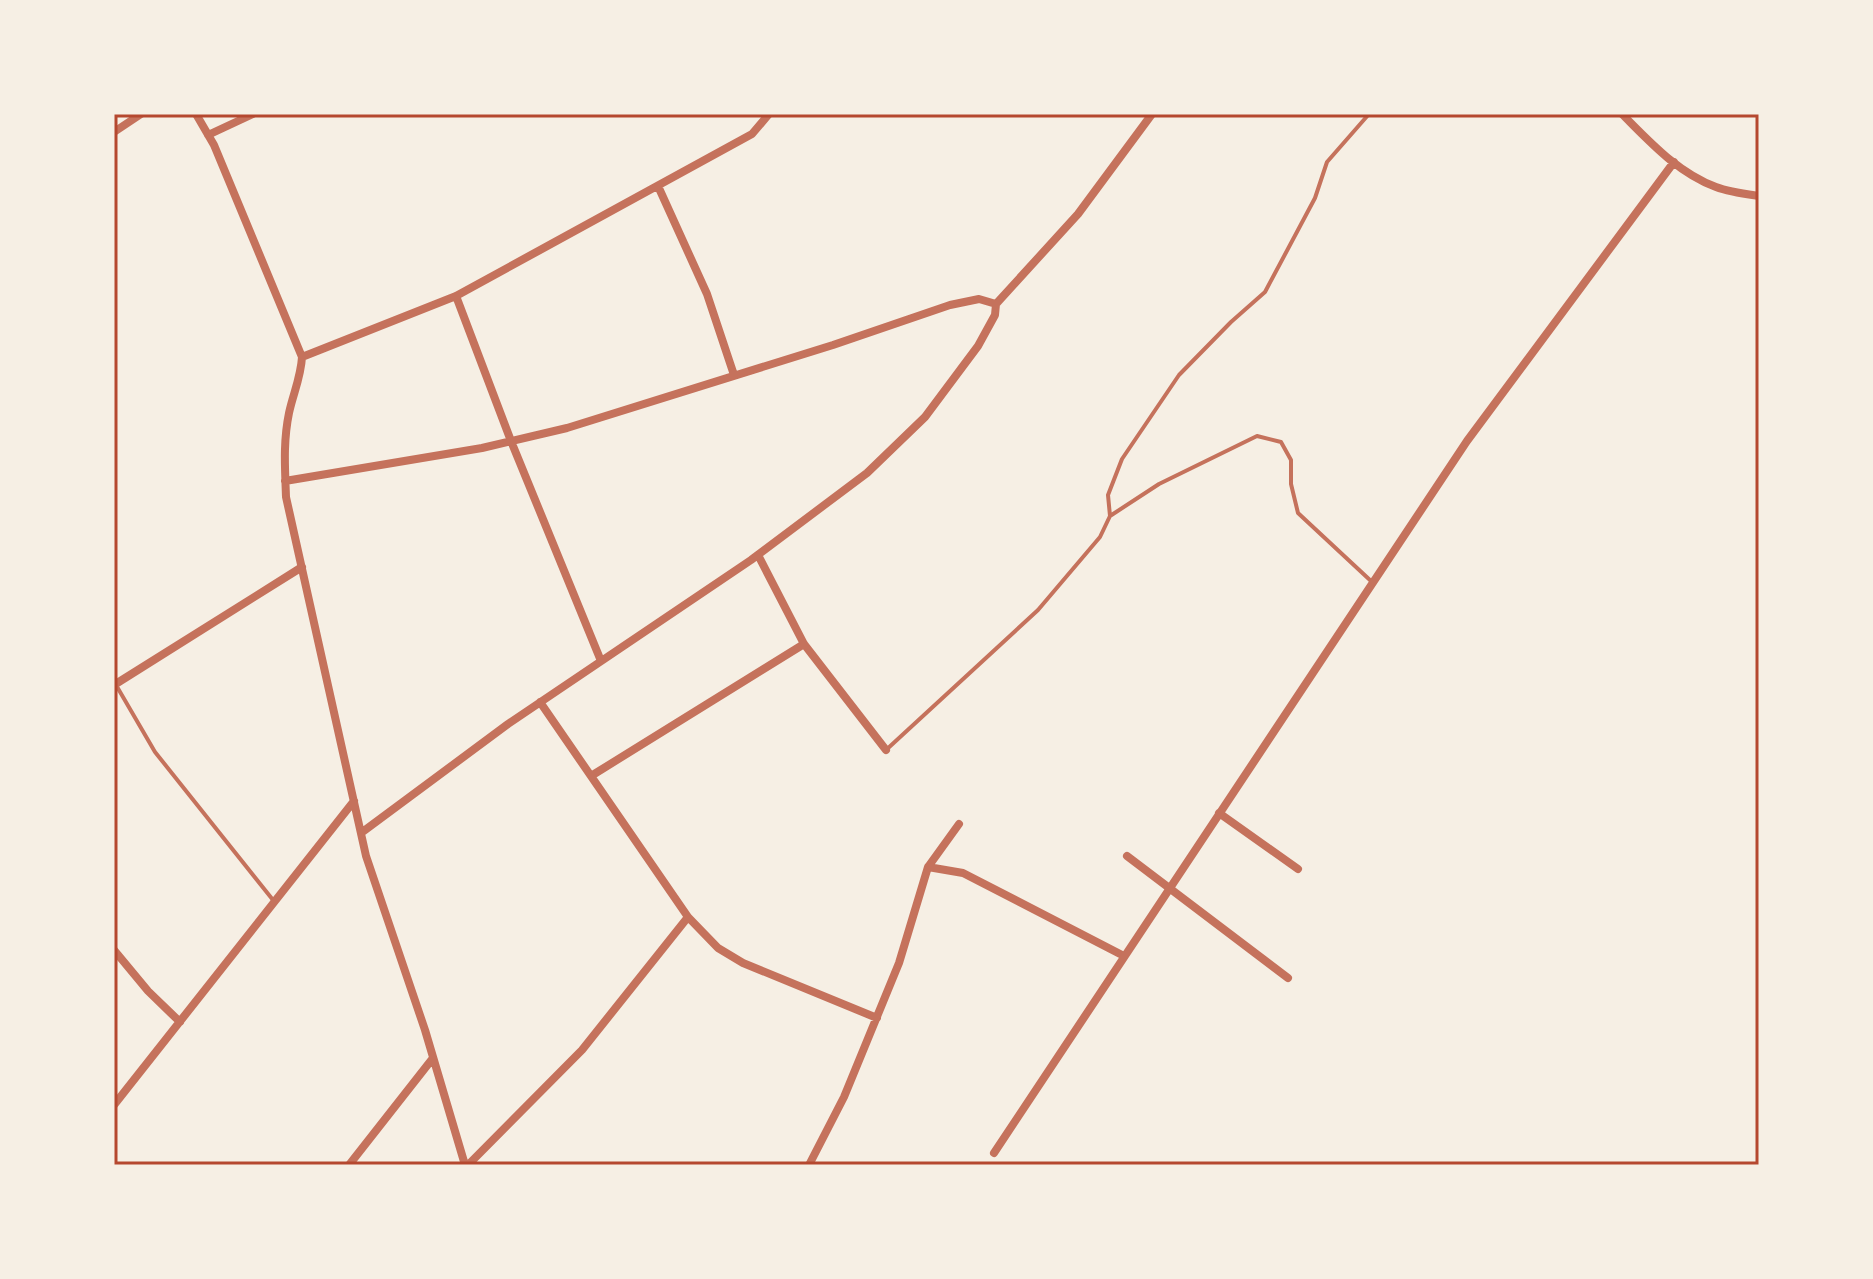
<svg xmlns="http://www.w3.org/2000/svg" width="1873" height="1279" font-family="'Work Sans',sans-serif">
<rect width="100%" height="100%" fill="#f6efe4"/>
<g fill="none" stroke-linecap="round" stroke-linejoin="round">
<path stroke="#c5725c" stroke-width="4" d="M1110 516 1159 484 1257 436 1281 442 1291 460V484L1298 513 1371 581
M116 685 155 752 273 900
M886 750 1038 610 1100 537 1110 516 1108 495 1122 459 1179 375 1231 322 1265 292 1315 198 1327 162 1369 114"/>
<path stroke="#c5725c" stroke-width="8" d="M196 114 214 145 302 357C301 377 293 394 289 413 283 442 285 468 286 497L366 856 425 1030 465 1165
M1622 114C1650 142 1678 173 1716 187 1729 192 1745 194 1759 196
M114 132 141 114
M208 135 253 114
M658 186 707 294 734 375
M456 296 511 441 601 661
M302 357 456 296 752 134 769 114
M285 481 482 448 567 428 833 345 950 305 979 299 996 304
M758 555 804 644 886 750
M114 685 302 567
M540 702 688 917 718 948 743 963 877 1018
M591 776 804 644
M1219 813 1298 869
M361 833 508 724 751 560 867 473 925 417 978 346 995 315 996 304 1078 214 1152 114
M1127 856 1288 978
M928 867 963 873 1124 956
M114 950 148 991 180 1022
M114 1105 354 801
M994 1153 1467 441 1674 162
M349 1165 433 1058
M468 1165 582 1050 688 917
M809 1165 844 1097 899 963 928 867 959 824"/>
</g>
<rect width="1873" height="1279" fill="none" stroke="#f6efe4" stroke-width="232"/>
<rect x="116" y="116" width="1641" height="1047" fill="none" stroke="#b5482f" stroke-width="3"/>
</svg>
